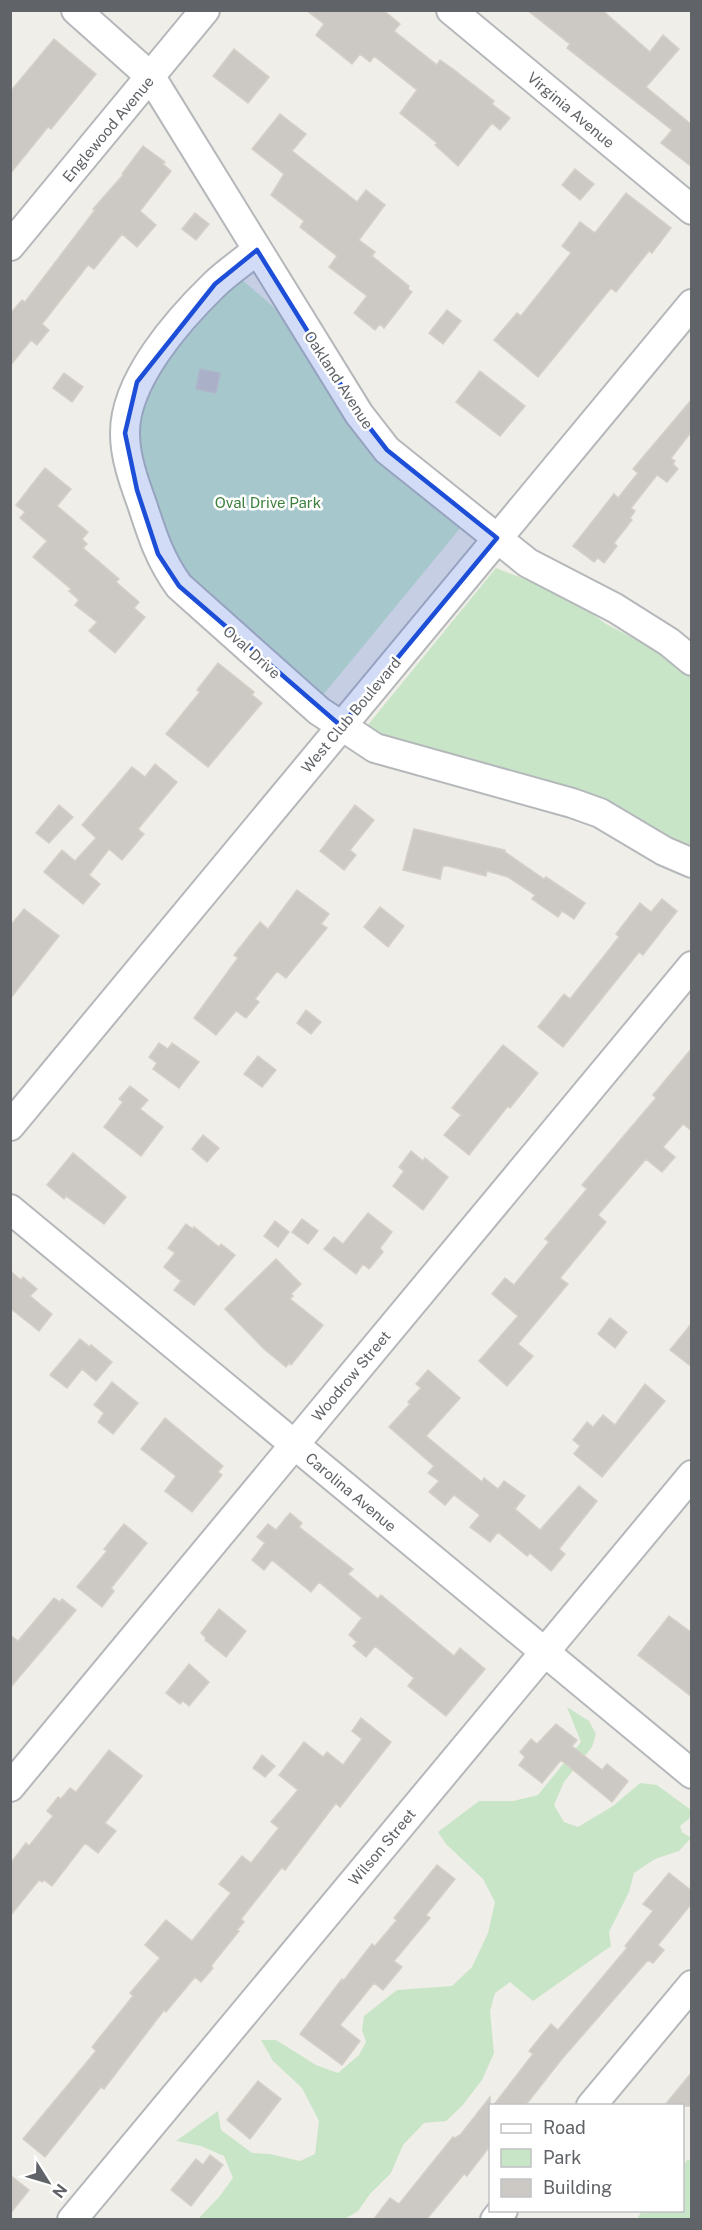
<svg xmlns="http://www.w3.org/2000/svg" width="702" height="2230" font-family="'Public Sans',sans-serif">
<rect width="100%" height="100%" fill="#f0eee8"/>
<path fill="#c9e5c8" d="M241 279 283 315 346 417 374 459 461 527 323 695 240 629 175 575 137 460 138 417 158 370 202 320Z
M496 568 570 597 606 624 651 647 691 678V853L603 805 521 773 481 767 397 742 367 726Z
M567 1707 589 1721 596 1734 592 1747 564 1782 554 1805 564 1822 578 1827 613 1806 640 1783 657 1785 691 1810 689 1819 680 1826 682 1832 691 1838 679 1851 655 1859 634 1873 629 1892 609 1932 611 1946 533 2001 510 1982 495 1993 490 2011 494 2053 482 2080 462 2106 446 2121 424 2123 403 2145 391 2173 370 2194 358 2211 345 2219H198L219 2197 233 2178 224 2156 201 2146 176 2141 218 2111 221 2130 252 2153 270 2154 300 2161 315 2154 319 2121 302 2088 273 2061 261 2040H276L316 2065 338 2073 359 2055 366 2042 362 2030 364 2016 397 1990 452 1986 472 1967 488 1933 495 1902 483 1879 446 1844 438 1832 479 1801H513L538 1795 581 1742Z
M687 2160H691V2219H637L642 2211 682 2210 683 2166Z"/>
<path fill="#ccc9c5" stroke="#d4cfc7" stroke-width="1.5" d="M306 10H383L400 24 394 31 437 65 440 60 453 69 494 101 492 104 510 118 500 130 492 123 458 166 435 145 437 143 400 113 417 90 374 56 370 62 360 54 352 64 316 35 324 24Z
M527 10H602L650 52 663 35 679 49 646 87 692 125V167L661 143 672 130 567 48 570 44Z
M54 39 96 74 51 129 48 127 10 174V92Z
M234 49 269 77 248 103 213 76Z
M280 114 306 134 292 151 357 202 366 190 385 205 359 240 375 252 372 256 409 286 408 289 412 292 384 328 380 324 375 330 354 313 367 296 329 267 337 256 300 227 304 221 271 195 284 174 252 149Z
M143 146 165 162 163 164 171 171 140 211 156 225 137 247 122 234 94 269 88 265 42 324 49 330 37 345 31 340 10 366V314L22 300 25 302 95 210 93 209 123 175 122 174Z
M575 169 594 184 580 200 562 185Z
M626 193 671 228 652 253 649 251 616 292 611 288 538 377 494 340 517 313 521 316 571 253 562 246 580 222 595 233Z
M195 213 209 224 196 240 182 229Z
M447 310 461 321 443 344 429 333Z
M200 369 220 373 216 393 196 389Z
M480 371 525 406 500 436 456 402Z
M64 373 83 387 72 402 53 388Z
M692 399V431L671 458 675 461 673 464 678 469 667 482 657 475 631 508 635 511 630 518 632 520 614 543 617 546 604 563 598 558 594 562 573 546 614 494 618 498 638 473 633 469Z
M45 468 71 489 57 506 88 532 82 539 87 544 83 548 119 579 116 582 139 602 134 608 145 617 115 653 89 631 97 622 75 605 79 600 69 591 71 589 33 557 47 541 20 518 25 512 16 505Z
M218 663 254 692 252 695 262 703 208 767 166 734 200 692 197 690Z
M155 764 177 782 138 829 144 834 122 860 109 849 89 875 100 884 83 904 44 872 62 850 75 861 96 838 82 825 132 767 145 777Z
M59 805 73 817 49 843 36 833Z
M355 805 374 820 350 850 356 855 344 870 320 851Z
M414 829 505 850V852L544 879 546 877 585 903 574 919 562 911 558 917 532 899 535 895 508 877 487 871 486 876 448 866H443L440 879 403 870Z
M297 890 329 914 321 924 327 928 286 978 277 971 255 999 259 1002 246 1018 236 1011 216 1035 194 1018 238 958 234 955 260 922 268 929Z
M662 899 677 911 643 955 639 952 563 1047 538 1027 564 994 570 999 619 937 616 934 640 903 651 912Z
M380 907 404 926 388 947 364 927Z
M24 909 59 936 10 999V926Z
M306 1010 321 1022 311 1034 297 1023Z
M159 1043 168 1049 172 1043 199 1062 179 1088 153 1069 157 1063 149 1057Z
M503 1045 538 1073 510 1108 508 1106 469 1155 444 1135 461 1115 452 1108Z
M692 1048V1131L683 1124 663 1147 675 1157 662 1172 646 1159 598 1215 606 1222 560 1278 568 1284 518 1344 533 1356 507 1386 479 1361 518 1316 492 1294 505 1278 514 1285 549 1242 545 1239 587 1189 582 1185 656 1098 653 1095Z
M258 1056 276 1070 262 1087 244 1074Z
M130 1086 148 1100 140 1109 163 1127 141 1156 104 1127 123 1102 119 1099Z
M203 1135 219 1148 207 1162 192 1149Z
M411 1151 423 1161 425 1158 448 1177 423 1210 393 1186 404 1171 399 1167Z
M73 1153 126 1197 104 1224 66 1196 64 1199 47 1185Z
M368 1213 392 1232 380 1248 383 1252 369 1269 363 1264 356 1274 324 1249 334 1237 343 1244Z
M302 1219 318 1231 308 1244 292 1232Z
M275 1221 289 1232 278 1247 264 1236Z
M186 1224 193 1229 194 1227 219 1247 221 1244 235 1255 194 1305 174 1290 181 1281 164 1267 175 1253 168 1248Z
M276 1259 301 1284 291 1294 293 1296 290 1299 323 1325 291 1365 289 1363 286 1367 264 1349 225 1309Z
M10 1271 21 1280 23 1277 37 1289 30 1296 52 1314 39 1331 10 1308Z
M610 1318 627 1332 615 1348 598 1334Z
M692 1323V1367L670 1350Z
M80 1339 90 1347 91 1345 112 1362 96 1381 82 1369 67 1388 50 1375Z
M428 1370 460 1398 426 1436 482 1482 484 1478 498 1489 504 1481 525 1496 515 1509 540 1530 579 1486 597 1501 559 1549 565 1554 551 1571 530 1553 527 1556 498 1532 490 1542 470 1527 480 1515 454 1495 445 1505 429 1492 439 1481 428 1473 434 1466 389 1427 410 1404 408 1402 421 1388 416 1384Z
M112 1382 138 1403 113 1434 98 1422 104 1413 94 1405Z
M645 1384 665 1401 602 1477 574 1454 580 1446 573 1440 587 1422 593 1427 603 1415 615 1425Z
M165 1418 223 1466 218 1472 222 1475 192 1512 165 1491 176 1476 141 1449Z
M290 1513 302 1523 299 1527 353 1569 348 1574 378 1599 381 1595 454 1656 460 1648 485 1669 446 1716 408 1686 414 1678 375 1646 366 1657 353 1646 357 1642 349 1635 362 1618 319 1582 311 1592 272 1560 264 1570 252 1560 265 1543 257 1537 268 1524 276 1530Z
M124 1524 147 1543 111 1588 114 1591 102 1607 77 1587 107 1551 104 1549Z
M54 1598 60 1602 62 1599 76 1610 10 1688V1635L18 1641Z
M219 1609 246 1631 226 1657 205 1640 206 1638 201 1633Z
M669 1616 692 1633V1697L638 1655Z
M189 1664 209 1682 189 1706 183 1701 180 1704 166 1693Z
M361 1718 391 1742 340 1807 336 1803 285 1870 282 1867 241 1919 244 1922 237 1930 239 1931 211 1966 213 1968 201 1982 195 1977 166 2012 164 2010 104 2089 101 2087 45 2157 23 2139 96 2051 92 2047 133 1996 130 1993 160 1958 145 1945 166 1920 192 1941 231 1893 219 1884 242 1856 251 1863 279 1828 271 1822 298 1790 279 1775 304 1742 323 1757 327 1752 343 1765 362 1739 352 1731Z
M556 1724 577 1740 572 1746 602 1770 607 1764 628 1781 612 1802 561 1760 542 1783 519 1765 525 1757 520 1752 531 1739 537 1744Z
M109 1750 142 1776 105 1823 116 1831 98 1853 85 1843 52 1886 44 1880 42 1882 39 1880 10 1916V1864L26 1843 29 1846 53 1816 47 1811 58 1797 61 1799 70 1788 76 1792Z
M262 1755 275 1766 265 1777 253 1768Z
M437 1865 455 1879 426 1915 430 1918 394 1961 402 1967 383 1990 374 1983 340 2025 360 2041 342 2065 300 2034 342 1979 344 1980 372 1944 375 1946 397 1920 394 1918Z
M669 1873 692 1891V1903L658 1945 664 1950 653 1963 648 1960 561 2060 525 2106H493L533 2054 529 2051 551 2024 558 2030 627 1948 625 1946 653 1911 643 1904Z
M692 2072V2106H664Z
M258 2081 281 2099 250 2139 227 2120Z
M490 2097V2146L467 2176 464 2174 426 2220H373L390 2198 399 2204 453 2137 455 2138 461 2134Z
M210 2155 223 2165 191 2206 171 2190 196 2159 203 2165Z
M10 2175 29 2190 10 2214Z"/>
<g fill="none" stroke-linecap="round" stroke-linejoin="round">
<defs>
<path id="minor" d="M76 10 151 77 359 414 387 450 528 563 615 608 669 642 692 661
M451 10 692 210
M10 246 205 10
M257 250C243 262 227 272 214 285 178 320 124 381 125 434 125 457 134 482 142 504 152 535 160 560 179 586L319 711 375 748 572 803 600 813 664 851 692 863
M10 1126 692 304
M10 1209 692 1774
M10 1787 692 966
M591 2106 692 1985
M72 2220 692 1475
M495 2220 503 2210"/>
</defs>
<use href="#minor" stroke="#b5b8bb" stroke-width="32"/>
<use href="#minor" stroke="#fff" stroke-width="28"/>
</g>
<path fill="#1d4ed8" fill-opacity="0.2" stroke="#1d4ed8" stroke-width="4.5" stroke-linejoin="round" d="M257 250 359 414 387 450 497 538 341 726 179 586 158 554 137 490 125 433 137 382 215 284Z"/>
<g text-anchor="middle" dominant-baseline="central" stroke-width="5" stroke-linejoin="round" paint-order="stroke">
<g font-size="15" fill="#606367" stroke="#fff">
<text transform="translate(571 110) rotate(40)">Virginia Avenue</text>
<text transform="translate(108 129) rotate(-50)">Englewood Avenue</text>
<text transform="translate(339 380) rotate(57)">Oakland Avenue</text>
<text transform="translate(252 652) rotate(42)">Oval Drive</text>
<text transform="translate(351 715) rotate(-50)">West Club Boulevard</text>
<text transform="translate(351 1376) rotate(-50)">Woodrow Street</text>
<text transform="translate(351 1492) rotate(40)">Carolina Avenue</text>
<text transform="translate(382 1847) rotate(-50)">Wilson Street</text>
</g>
<g font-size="15" fill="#3e803e" stroke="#fff">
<text x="268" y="502">Oval Drive Park</text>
</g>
</g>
<rect width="702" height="2230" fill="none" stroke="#606367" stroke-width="24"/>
<rect x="489" y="2104" width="195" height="108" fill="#ffffff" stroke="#bfc1c2" stroke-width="1.5"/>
<rect x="501" y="2124" width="30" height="9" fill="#ffffff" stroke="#bfc1c2" stroke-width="1.5"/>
<text x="543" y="2134" font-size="18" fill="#606367">Road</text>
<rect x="501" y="2149" width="30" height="18" fill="#c9e5c8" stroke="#bfc1c2" stroke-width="1.5"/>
<text x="543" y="2164" font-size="18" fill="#606367">Park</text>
<rect x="501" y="2179" width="30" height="18" fill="#ccc9c5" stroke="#bfc1c2" stroke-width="1.5"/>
<text x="543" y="2194" font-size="18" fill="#606367">Building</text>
<g transform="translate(48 2182) rotate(127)" stroke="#ffffff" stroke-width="4.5" paint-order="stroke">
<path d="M0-4.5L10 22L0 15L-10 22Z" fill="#606367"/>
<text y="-9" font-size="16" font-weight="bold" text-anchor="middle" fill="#606367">N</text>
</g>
</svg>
